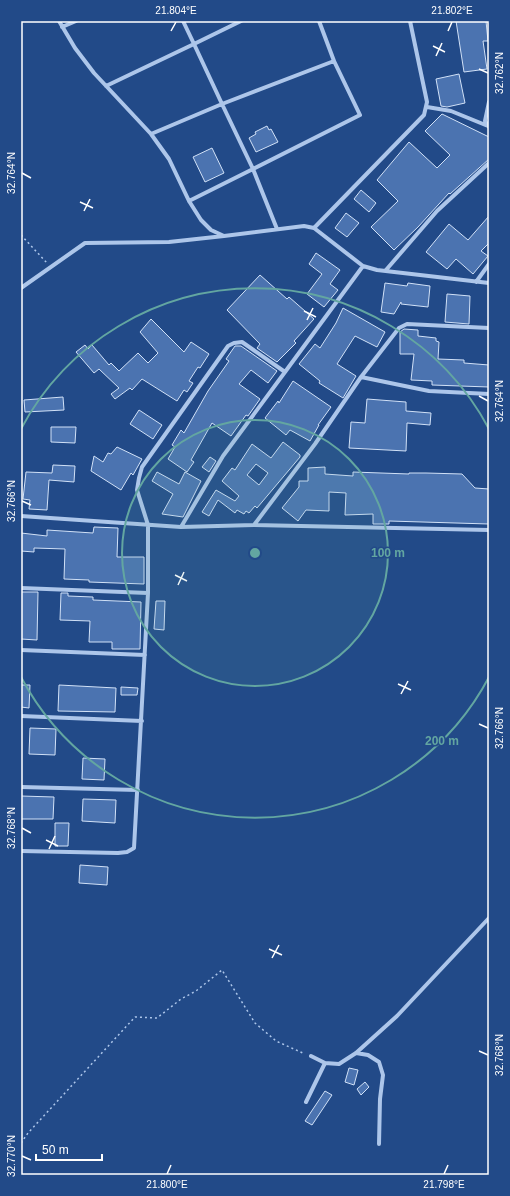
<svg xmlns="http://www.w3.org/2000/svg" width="510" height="1196" font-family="Arial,sans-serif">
<rect width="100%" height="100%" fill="#224a88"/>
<path fill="#4b73b0" stroke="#d1e1f7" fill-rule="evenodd" d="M456 21H486L488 41H483L487 69 464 72Z
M459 74 465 103 447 107 441 106 436 79Z
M442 114 489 137V159L450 194 449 193 418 227 394 250 371 227 398 201 377 180 409 142 437 168 450 155 425 131Z
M267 126 269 130 271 129 278 142 256 152 249 138 256 134 255 132Z
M212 148 224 173 205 182 193 157Z
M361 190 376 203 369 212 354 199Z
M346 213 359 223 347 237 335 228Z
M489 216V243L481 251 488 256 473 274 456 259 447 269 426 252 449 224 468 240Z
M316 253 340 270 330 284 338 290 324 307 307 294 322 274 309 264Z
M260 275 287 299 289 297 314 319 294 341 296 343 277 362 257 348 260 344 227 310Z
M385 283 407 286 408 283 430 286 428 307 401 304V302L394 314 381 312Z
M447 294 470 296 469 324 445 322Z
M343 308 385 332 377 347 355 336 337 364 356 376 343 398 319 383 320 381 299 364 315 344 320 348 336 323Z
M151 319 184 352 191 342 209 354 200 368 198 367 189 381 193 383 187 392 184 390 177 401 142 379 132 390 130 388 115 399 111 394 119 388 99 369 94 373 76 352 85 345 88 349 92 345 109 365 111 363 119 371 138 353 148 363 158 353 140 332Z
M404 329 418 330V336L436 338V341L439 342 438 359 464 360V363L489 365V387L432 385V381L411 380 414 354H400V332Z
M235 346H241L277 371 268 383 251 370 239 384 260 399 248 416 246 415 231 436 212 423 191 460 194 462 187 472 168 459 175 447 172 445 181 430 184 433 208 391 229 361 226 359Z
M293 381 331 407 318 425H319L310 441 290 430 286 435 265 418 278 401 279 403Z
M63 397 64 410 25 412 24 400Z
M367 399 406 402V411L431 413 430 425 407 423 406 451 349 448 351 422 365 423Z
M139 410 162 425 153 439 130 424Z
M51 427H76L75 443 51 442Z
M283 442 300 455V457L257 508 255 506 249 513 246 511 244 514 237 510 235 513 218 500 209 516 202 512 216 490 235 501 239 496 222 481 232 468 235 470 252 444 271 458ZM256 464 268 473 259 485 247 475Z
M117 447 142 459 133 475 131 473 121 490 91 471 94 456 103 462 108 453 111 454Z
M210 457 216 461 209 472 202 467Z
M53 465 75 466 74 482 49 480 47 510 29 509 30 500 23 499 26 472 52 473Z
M325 467V474L353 476V472L409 474V473H426L462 474 475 488 489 489V524L389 521V524H373V514L345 515 346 493 329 492V511L306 510 298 521 282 508 299 487V481H308V468Z
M157 472 179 484 185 472 201 481 183 517 162 514 173 494 152 481Z
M94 527 118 528 117 557H144V584L89 582V580L64 579 65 549 34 548V552L21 551V533L47 536V530L93 533Z
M21 592H38L37 640 21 639Z
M61 593H68V596L93 597V600L141 602 140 649H112V642H89L90 621 60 620Z
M156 601H165L164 630 154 629Z
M21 685H30L29 708 21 707Z
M59 685 116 688 115 712 58 711Z
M121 687 138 688 137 695H121Z
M30 728 56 729 55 755 29 754Z
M83 758 105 759 104 780 82 779Z
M21 796 54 797 53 819H21Z
M83 799 116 800 115 823 82 821Z
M55 823H69L68 846H55Z
M80 865 108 867 107 885 79 883Z
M349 1068 358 1070 354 1085 345 1082Z
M365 1082 369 1087 361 1095 357 1089Z
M325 1091 332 1095 312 1125 305 1121Z"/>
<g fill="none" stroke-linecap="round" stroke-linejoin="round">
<path stroke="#adc6ea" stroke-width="1.5" stroke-dasharray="2 3" stroke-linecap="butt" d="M21 235 47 263
M21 1143 28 1133 135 1017 157 1018 181 999 196 991 222 970 255 1023 276 1041 305 1054"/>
<path stroke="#adc6ea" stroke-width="4" d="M59 21 75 48 94 73 151 134 169 159 189 201 201 220 211 230 224 236 304 226 314 228 363 266 377 270 489 283
M319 21 334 61
M62 27 76 21
M106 86 194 44 183 21
M427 107 451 111 488 126
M489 127 485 121 489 102
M151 134 222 104 194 44 241 21
M189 201 253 169 222 104 334 61 360 115 253 169 277 229
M314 228 424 115 427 102 410 21
M386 270 437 211 489 163
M476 282 489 264
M21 288 85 243 169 242 224 236
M361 377 429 391 489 394
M21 516 181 527 254 525 489 530
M254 525 315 444 361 377 399 328 407 324 489 328
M181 527 223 456 285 372
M21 588 148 593
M21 650 145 655
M21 716 142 721
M21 787 138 790
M21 851 118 853 127 852 134 848 148 593V525L137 490 139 478 142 467 228 346 234 343 242 342 285 372 363 266
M356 1053 368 1055 379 1062 383 1075 380 1099 379 1144
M311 1056 325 1063 339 1064 356 1053 397 1016 489 918
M306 1102 325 1063"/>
</g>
<path fill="none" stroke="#fff" stroke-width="1.5" d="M171 31 176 22M448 31 452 22M433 46 445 52M436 56 442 43M479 69 488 73M22 173 31 178M80 202 93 208M84 211 90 199M304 311 316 317M307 320 313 308M479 396 488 401M22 501 31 505M175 575 187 581M178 585 184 572M398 684 411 690M401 694 408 681M479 724 488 728M22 828 31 833M46 840 58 846M49 849 55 836M269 949 282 955M272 958 279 945M479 1051 488 1055M22 1156 31 1160M167 1174 171 1165M444 1174 448 1165"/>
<circle cx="255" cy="553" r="133" fill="#63a6a1" fill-opacity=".12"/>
<g fill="none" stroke="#63a6a1" stroke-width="2">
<circle cx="255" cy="553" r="133"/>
<path d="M489 677A265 265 0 0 1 21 677M21 429A265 265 0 0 1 489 429"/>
</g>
<circle cx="255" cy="553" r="6" fill="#63a6a1" stroke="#224a88" stroke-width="2"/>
<g font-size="12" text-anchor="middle" font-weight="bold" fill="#63a6a1" stroke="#224a88" stroke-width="3" stroke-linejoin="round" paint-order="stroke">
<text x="388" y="557">100 m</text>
<text x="442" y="745">200 m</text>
</g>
<rect width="510" height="1196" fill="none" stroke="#224a88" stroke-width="44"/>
<path d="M36 1154v6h66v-6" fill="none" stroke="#ffffff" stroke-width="2"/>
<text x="42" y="1154" font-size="12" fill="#ffffff" stroke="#224a88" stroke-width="3" paint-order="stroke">50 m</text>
<rect x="22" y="22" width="466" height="1152" fill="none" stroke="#fff" stroke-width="1.5"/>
<g font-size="10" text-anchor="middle" fill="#fff">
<text x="176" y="14">21.804°E</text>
<text x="452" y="14">21.802°E</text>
<text transform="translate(499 73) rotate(-90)" y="4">32.762°N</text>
<text transform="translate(11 173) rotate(-90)" y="4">32.764°N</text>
<text transform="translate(499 401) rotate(-90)" y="4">32.764°N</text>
<text transform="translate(11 501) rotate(-90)" y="4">32.766°N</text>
<text transform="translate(499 728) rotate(-90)" y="4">32.766°N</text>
<text transform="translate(11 828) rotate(-90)" y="4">32.768°N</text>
<text transform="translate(499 1055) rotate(-90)" y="4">32.768°N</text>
<text transform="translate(11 1156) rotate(-90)" y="4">32.770°N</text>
<text x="167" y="1188">21.800°E</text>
<text x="444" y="1188">21.798°E</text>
</g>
</svg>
